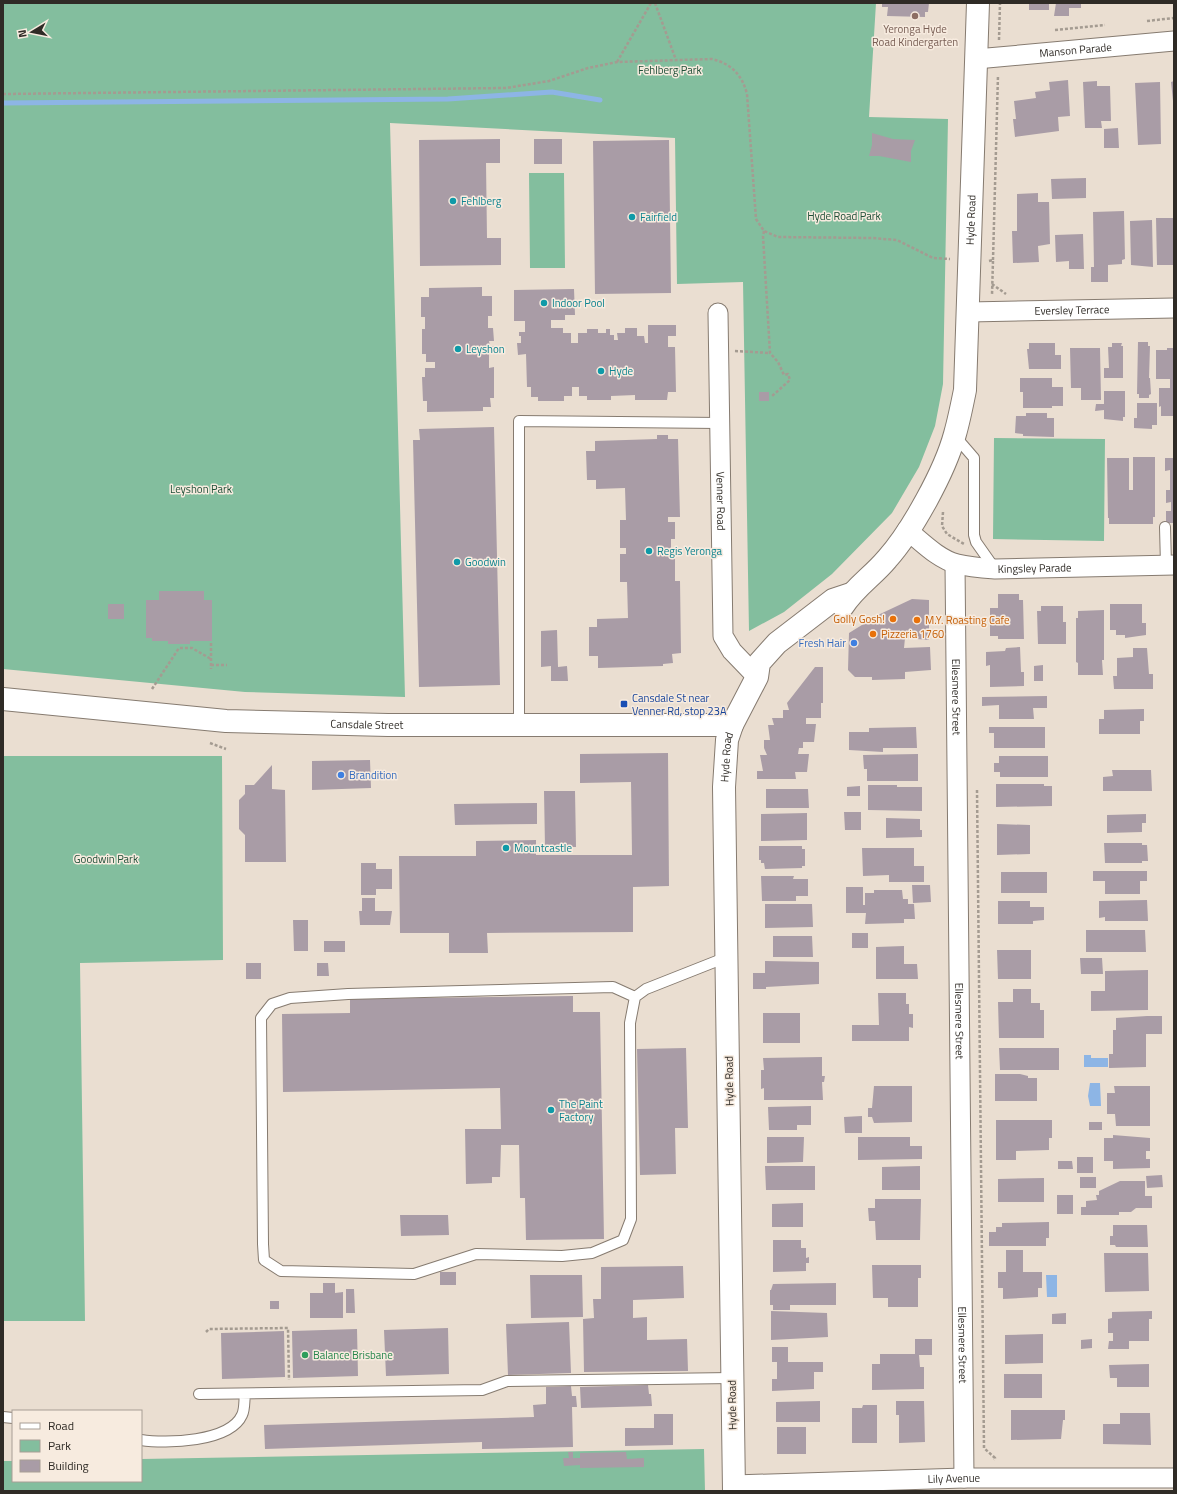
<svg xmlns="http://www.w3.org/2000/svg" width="1177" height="1494" font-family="'Titillium Web',sans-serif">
<rect width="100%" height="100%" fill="#eaded1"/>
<path fill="#83be9e" d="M3 3H876L869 117 948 119 943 384 935 426 919 467 892 513 832 574 784 612 749 631 743 282 677 284 675 138 390 123 405 697 245 692 3 669Z
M529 173H564L565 268H530Z
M994 438 1105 439 1104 541 993 539Z
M3 756H222L223 960 80 963 85 1321H3Z
M704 1449 705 1491H3V1461H13V1481H141V1459Z"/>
<path fill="#8db5e5" d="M1084 1055H1091V1058H1108V1067H1084Z
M1090 1083H1100L1101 1106H1090L1088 1096Z
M1046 1275H1057V1297H1047Z"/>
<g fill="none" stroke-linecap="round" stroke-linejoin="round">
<path stroke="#8db5e5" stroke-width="5" d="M3 103 448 99 552 92 600 100"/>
</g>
<path fill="#a99ca6" d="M882 3H929L928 12H925V17L887 16 888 7H882Z
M1029 3H1049V10H1029Z
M1056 3H1081V8H1069V16H1054Z
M1068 80 1070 116 1058 117 1059 131 1015 137 1013 119H1016L1014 101 1036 98 1035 92 1050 90 1049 82Z
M1097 81V86H1110L1111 121H1101L1102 128H1085L1083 82Z
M1174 81V101H1173L1171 82Z
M1160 82 1161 144 1138 145 1135 83Z
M1118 128 1119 148H1104V129Z
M872 133 893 139 915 140 911 151V162L879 156H869L872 145Z
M500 139V163H486L487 238H501V265L420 266 419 140Z
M534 139H562V164H534Z
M669 140 671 293 595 294 593 141Z
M1086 178V198L1052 199 1051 179Z
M1038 193V202H1049L1050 244 1038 246 1039 262 1013 263 1012 231H1017V194Z
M1124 211 1125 259 1122 260V264L1108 265V282H1091V267H1094L1093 212Z
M1156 218H1174V265H1157Z
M1152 220 1153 267 1131 265 1130 221Z
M1083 234 1084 269H1069V261L1056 262 1055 235Z
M482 287V296H492V316H488V328H493L494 341H489L490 346H494V352H489V368L494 367V398H490L491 407H483V411L427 412V401H423L422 377H425V368H435V362H426V354H422V329H425V317H421V297H429V288Z
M574 289 575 315H565V320H551V328H563V333H571V343H578V333H587V329H598V333H606V329H610V335H614V340H618L617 333H625V328H637V336H644L645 343H648V325H676V336H668V347H675L676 392H668L667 400H635V395L611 396V400H587V396H579V387H572V396H564V401H538V397H531V387H527L526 354 518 355 517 343H521V336H519V332H525V321H514V290Z
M1138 342H1148V346H1150L1149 378H1150L1151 394 1149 395V398H1139V394H1137Z
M1029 343H1055V355H1061V369H1029L1027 349H1029Z
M1112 343H1122L1121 346H1123V378H1104V368H1109L1108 347H1112Z
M1070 348H1100L1101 400H1081V388H1071Z
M1167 348H1174V416H1161V406L1159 407V388H1170V379H1156V350H1167Z
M1020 378H1052V387H1063V406H1052V408H1023V392H1020Z
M1104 391H1125V417H1123V421L1104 419V410L1095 411 1096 404H1104Z
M759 392H769V401H759Z
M1137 403H1157V425H1152V429L1134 428V418H1137Z
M1026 413H1047V418H1054V437L1023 436V434L1015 433 1016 416H1026Z
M494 427 500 685 419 687 413 440H420L419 429Z
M657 435H668V439H678L680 517H668V522H675V539H671V555H675V581H680L681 653 672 654 673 663 663 664V666L598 668V656H589V627H597V619L628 618 627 582H620V554H626V548H620V520H626L625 488 596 489V480H587L586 451H595V441L657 439Z
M1133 457H1155V517H1153V524H1109V518H1108L1107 458H1129V490H1133Z
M1165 458H1174V523H1166V511H1171V502L1166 503V490H1170V470L1165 471Z
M159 591H204V600H212V641H190V644H168V641H152V638H146V600H159Z
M998 594H1019V600H1023L1024 639H998V636H990V608H998Z
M912 599 929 600V640L905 638 904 648 930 647 931 670 905 672V679L872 680V677H855L848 670 849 633 878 615Z
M108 604H124V619H108Z
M1110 604H1142V623H1146V635L1125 638V635H1116V630H1110Z
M1041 606H1063V622H1066V644H1038L1037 611H1041Z
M1104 610V660H1102L1103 675H1078V663L1076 662V618H1078V611Z
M557 630 558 667 567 666 568 681H551V666L541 667V631Z
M1020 647 1021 672H1024V686L990 687V665L986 666V652L1005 651 1006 648Z
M1133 648H1147L1149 674H1153V689H1114L1113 676H1117V658L1133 657Z
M1043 665V681H1034V666Z
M815 667H823V703H821V718H806V724H816L814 742H803V748H799L798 754H809L807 772H795L796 779H757V771H763L760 755H767L764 748V740H770L768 725H774L772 718H783V710H789L787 703Z
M1047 696V708H1033L1034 719H999V705L982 706V697Z
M1144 709V721H1140V734H1099V719H1104V710Z
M916 727 917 748H883V752L849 750V732H869V728Z
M989 727H1045V748H994V733H989Z
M668 753 669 886 633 887V932L487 933 488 953H449V933H400L399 856H476V841L536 840V855H632L631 782 580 783V754Z
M918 754V781H867V769H864L863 755Z
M999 756H1048V777H1000V772H994V763H999Z
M370 760 371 788 312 790V761Z
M272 765V789L285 790 286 862H245V835L239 829V800L245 794V785H254Z
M1112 770H1151L1152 791H1103V777L1113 776Z
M996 784H1044V786H1052V806L996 807Z
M868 785H897V787H922V811L868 810Z
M860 786V796H847V787Z
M766 789H808L809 808H766Z
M544 791H575L576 847H545Z
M537 803V824L455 825 454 804Z
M844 812H861V830H845Z
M807 813V840L761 841V814Z
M1146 814V823H1142V832L1107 833V815Z
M886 818 920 819V830H922V837L886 838Z
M997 824 1030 825V854L997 855Z
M1104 843H1142V845H1147L1148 861H1142V863H1105Z
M759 846H802V849H805V866H802V868L765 869 764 863H761V860H759Z
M862 848H914V866H924V882H889V875L863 876Z
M361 863H376V869H392V889H376V895H361Z
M1093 871H1147V881H1140V894H1105V881H1093Z
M1001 872H1047V893H1001Z
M761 876H794L793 879H808V896H796V901H762Z
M912 885H930L931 902 913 903Z
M846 887H863V905H865V893H874V890H902L903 899H908V904H914L915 919H904V923L865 924 866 913H846Z
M362 898H375V911H392L390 925H360L359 911H362Z
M1147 900 1148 921H1105V917L1099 918V901Z
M998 901H1030V907H1044V920L1033 921V924H998Z
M765 904H812L813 927 765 928Z
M293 920H308V951H294Z
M1086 930H1145L1146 952H1086Z
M852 933H868V948H852Z
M773 936H812L813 957H773Z
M324 941H345V952H324Z
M904 946V964H917L918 979H876V947Z
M997 950H1031V979H998Z
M1080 958H1102L1103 974H1081Z
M765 961 819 962V984L766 987V989H753V973H765Z
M246 963H261V979H246Z
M317 963H328L329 976H317Z
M1148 970V1010L1091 1011V991H1105V971Z
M1013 989H1031V1003H1040V1010H1044V1038H999L998 1002H1013Z
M878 993H906V1004H909V1014H913V1028L909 1027V1041H852V1025H879Z
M573 996V1012H600L604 1239 526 1240 525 1198H520L519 1145H501L500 1177H492V1183L466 1184 465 1129H501L500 1088 283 1092 282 1014 350 1013V999Z
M763 1013H800V1043H763Z
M1147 1016H1162V1034H1146V1067L1109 1068V1054H1113V1030H1116V1018Z
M686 1048 688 1128H675L676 1174 640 1175 637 1049Z
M999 1048H1059V1070H1000Z
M822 1057V1076H825L824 1082H822L823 1100H764V1088L761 1089V1070H764L763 1058Z
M995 1074H1020L1028 1076V1078H1037V1101H995Z
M874 1086H912V1122L874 1123 872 1117H868V1108H872Z
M1114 1086H1150V1126H1116L1115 1114H1107V1093H1115Z
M811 1106V1125H797V1130H769L768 1107Z
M862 1116V1133H845L844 1117Z
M996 1120H1052V1138H1049V1150L1016 1151V1160H996Z
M1089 1122H1102V1130H1089Z
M1113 1135 1150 1138V1151H1146V1159H1150V1168L1113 1169V1161H1104V1138H1113Z
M767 1137H804L803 1162 767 1163Z
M858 1137H910V1146H922V1159L858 1160Z
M1077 1157H1093V1173H1077Z
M1058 1161H1072L1073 1169H1058Z
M765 1166H815V1190H766Z
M920 1166V1190H882V1167Z
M1162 1175 1163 1187 1147 1188 1146 1176Z
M1080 1177H1096V1188H1080Z
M1044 1178V1202H998V1179Z
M1120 1181H1145V1196H1152V1208H1136L1131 1212H1119V1215H1081V1207H1086V1201L1097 1200 1096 1195H1099V1191Z
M1057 1195H1073V1214H1057Z
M875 1199H921L920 1240H876L875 1221H869L868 1208H875Z
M803 1203V1227H772V1204Z
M400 1215H448L449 1235 401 1236Z
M1049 1222V1238H1046V1246H989V1232H996V1227H1002V1223Z
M1113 1225H1147L1148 1247H1116L1115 1245H1110V1236H1113Z
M773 1240H801V1248H806V1258L809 1257V1263H806V1271L773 1272Z
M1006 1250H1023V1272H1042V1288H1038V1297L1003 1299V1288H998V1272H1006Z
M1104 1253H1148L1149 1291 1105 1292Z
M872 1265H921V1278H918V1307H888V1298H873Z
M683 1266 684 1298 633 1300V1318L647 1317V1340L687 1339 688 1371 584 1372 583 1319 594 1318 593 1299H601V1267Z
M440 1272H456V1285H440Z
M530 1275H582L583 1317 531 1318Z
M323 1283H335V1293L343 1292V1318H310V1293H323Z
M836 1283V1305H790V1310H773V1305H770V1290H771L773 1284Z
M346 1289H354L355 1313H346Z
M270 1301H279V1309H270Z
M771 1311 827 1313 828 1337 771 1340Z
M1152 1311V1319H1149V1341H1129V1349H1108L1109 1341H1113V1333H1108V1319L1112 1318V1312Z
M1066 1313V1324H1052V1314Z
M569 1322 571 1373 508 1375 506 1324Z
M448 1328 449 1374 386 1376 384 1330Z
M357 1329 358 1376 293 1378 292 1331Z
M284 1331 285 1377 222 1379 221 1333Z
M1043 1334V1363L1005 1364V1335Z
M915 1339H932V1355H919L920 1367H924V1389L872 1390V1364H880V1354H915Z
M1092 1339V1348L1081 1349V1340Z
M772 1347H788V1362H823V1372H814V1389L772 1391V1379H777V1362H772Z
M1149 1364V1387H1117V1378H1110L1109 1365Z
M1004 1374H1042V1398H1004Z
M648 1385 649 1394H651L652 1406 581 1408 580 1387Z
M571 1386 572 1396H576L577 1407H572L573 1447 482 1449V1442L265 1449 264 1425 534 1417 533 1405 546 1404V1387Z
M820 1401V1422H776V1402Z
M896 1401H924L925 1442 899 1443V1415H896Z
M863 1405H877V1443H852V1408H862Z
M1011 1410H1065V1420H1063L1061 1439 1011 1440Z
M1120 1413H1150L1151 1445 1103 1444V1424H1120Z
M654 1414H673V1445L625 1446V1428H654Z
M777 1427H806V1454H777Z
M568 1452H573V1458H580V1453L626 1452 627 1459 644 1458V1467L580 1468V1465L564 1466 563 1458H569Z"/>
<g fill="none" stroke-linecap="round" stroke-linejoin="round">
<defs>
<path id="lane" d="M955 436 974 458V535L976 542 995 569
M1165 527 1166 565
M519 725V421L719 423
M635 997 613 987 348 994 290 998 272 1004 261 1018 263 1244 264 1260 281 1271 414 1274 476 1254 562 1256 592 1253 623 1240 631 1219 630 1023 635 997 646 989 727 957
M199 1394 482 1390 507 1381 732 1378
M3 1417 13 1418
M141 1440C166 1444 230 1442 242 1415 245 1409 244 1400 245 1394"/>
<g id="street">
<path id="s1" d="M976 59 1174 41"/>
<path id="s2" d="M969 312 1174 308"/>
<path id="s3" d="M718 313 723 636 732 651 757 677"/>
<path id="s4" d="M907 530C922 542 938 559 957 564 969 567 982 568 995 569L1174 565"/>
<path id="s5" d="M955 564 964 1478"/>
<path id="s6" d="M734 1485 964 1478H1174"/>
</g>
<g id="secondary">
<path id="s7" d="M843 606C855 587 873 576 887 559 912 531 945 471 955 434 959 420 962 405 965 390L978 3"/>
<path id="s8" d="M3 699 226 721 388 725H732"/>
<path id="s9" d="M734 1491 724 787 727 740 732 725 757 677 759 663 777 643 833 600 851 594"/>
</g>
</defs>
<use href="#lane" stroke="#867b70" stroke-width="12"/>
<use href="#street" stroke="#867b70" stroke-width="21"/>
<use href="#secondary" stroke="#867b70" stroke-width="24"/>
<path stroke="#a49b91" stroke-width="2.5" stroke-dasharray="3 2" stroke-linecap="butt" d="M655 3 676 60
M1147 21 1174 18
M1055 30 1105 25
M999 40 1000 3
M617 62 651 3
M3 94 506 88 549 81 588 68 617 62 712 59C732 64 742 75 747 94L756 219 764 231 778 237 872 238 897 240 933 258 950 259
M764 231 763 236 770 353 778 362 784 375 788 374 790 380 771 397
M993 260 998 75
M989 261 993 260 992 295
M992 284 1006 294
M735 351 770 353
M943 512 942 526 947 534 964 544
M211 643V669
M211 665H227
M152 689 179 648H192L211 659
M210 743 226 749
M977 790 984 1448 995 1458 994 1460
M206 1332 209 1329 288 1328 289 1380"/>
<use href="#lane" stroke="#fff" stroke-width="10"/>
<use href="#street" stroke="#fff" stroke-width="19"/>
<use href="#secondary" stroke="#fff" stroke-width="22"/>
</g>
<circle fill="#8d6e63" stroke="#f7ebdf" stroke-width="1.5" cx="915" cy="16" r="4"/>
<g fill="#0f9aa8" stroke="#f7ebdf" stroke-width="1.5">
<circle cx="453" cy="201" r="4"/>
<circle cx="632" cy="217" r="4"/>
<circle cx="544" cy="303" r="4"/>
<circle cx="458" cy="349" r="4"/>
<circle cx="601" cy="371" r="4"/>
<circle cx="649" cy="551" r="4"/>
<circle cx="457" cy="562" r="4"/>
<circle cx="506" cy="848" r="4"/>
<circle cx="551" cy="1110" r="4"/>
</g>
<g fill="#e8710a" stroke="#f7ebdf" stroke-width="1.5">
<circle cx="893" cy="619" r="4"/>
<circle cx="917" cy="620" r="4"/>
<circle cx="873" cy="634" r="4"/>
</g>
<g fill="#3f7fe0" stroke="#f7ebdf" stroke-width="1.5">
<circle cx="854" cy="643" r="4"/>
<circle cx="341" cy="775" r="4"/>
</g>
<rect fill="#1a4fb4" stroke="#f7ebdf" stroke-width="1.5" x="620" y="700" width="8" height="8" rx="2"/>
<circle fill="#2e9e5b" stroke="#f7ebdf" stroke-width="1.5" cx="305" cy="1355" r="4"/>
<g text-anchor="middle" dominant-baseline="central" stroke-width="3" stroke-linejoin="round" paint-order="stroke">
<g font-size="11" fill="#785e54" stroke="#f7ebdf">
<text x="915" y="29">Yeronga Hyde<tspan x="915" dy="13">Road Kindergarten</tspan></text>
</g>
<g font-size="11" fill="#2f2b26" stroke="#f7ebdf">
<text stroke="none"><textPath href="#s1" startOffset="100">Manson Parade</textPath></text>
<text stroke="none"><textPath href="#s7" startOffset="423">Hyde Road</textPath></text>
<text stroke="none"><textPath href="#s2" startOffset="103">Eversley Terrace</textPath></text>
<text stroke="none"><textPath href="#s3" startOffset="188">Venner Road</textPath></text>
<text stroke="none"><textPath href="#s4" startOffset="139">Kingsley Parade</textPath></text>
<text stroke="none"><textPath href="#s5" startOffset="133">Ellesmere Street</textPath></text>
<text stroke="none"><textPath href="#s8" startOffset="365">Cansdale Street</textPath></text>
<text stroke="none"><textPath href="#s9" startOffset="734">Hyde Road</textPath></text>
<text stroke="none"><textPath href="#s5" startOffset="457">Ellesmere Street</textPath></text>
<text transform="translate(729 1081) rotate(-91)">Hyde Road</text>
<text stroke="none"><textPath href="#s5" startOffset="781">Ellesmere Street</textPath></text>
<text transform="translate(732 1405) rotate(-91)">Hyde Road</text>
<text stroke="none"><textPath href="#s6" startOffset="220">Lily Avenue</textPath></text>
</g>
<g font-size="11" fill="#1d4e36" stroke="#f7ebdf">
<text x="670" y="70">Fehlberg Park</text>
<text x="844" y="216">Hyde Road Park</text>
<text x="201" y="489">Leyshon Park</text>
<text x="106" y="859">Goodwin Park</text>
</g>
<g font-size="11" fill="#0d838f" stroke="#f7ebdf" text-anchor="start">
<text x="461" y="201">Fehlberg</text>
<text x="640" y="217">Fairfield</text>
<text x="552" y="303">Indoor Pool</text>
<text x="466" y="349">Leyshon</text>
<text x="609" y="371">Hyde</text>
<text x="657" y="551">Regis Yeronga</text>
<text x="465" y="562">Goodwin</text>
<text x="514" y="848">Mountcastle</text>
<text x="559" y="1104">The Paint<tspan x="559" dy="13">Factory</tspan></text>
</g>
<g font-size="11" fill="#c56008" stroke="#f7ebdf" text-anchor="start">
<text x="885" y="619" text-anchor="end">Golly Gosh!</text>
<text x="925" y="620">M.Y. Roasting Cafe</text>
<text x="881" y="634">Pizzeria 1760</text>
</g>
<g font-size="11" fill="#366cbe" stroke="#f7ebdf" text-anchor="end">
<text x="846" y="643">Fresh Hair</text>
<text x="349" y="775" text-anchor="start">Brandition</text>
</g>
<g font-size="11" fill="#164399" stroke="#f7ebdf" text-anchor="start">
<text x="632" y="698">Cansdale St near<tspan x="632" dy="13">Venner Rd, stop 23A</tspan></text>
</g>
<g font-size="11" fill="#27864d" stroke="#f7ebdf" text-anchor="start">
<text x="313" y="1355">Balance Brisbane</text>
</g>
</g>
<rect width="1177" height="1494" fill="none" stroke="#2f2b26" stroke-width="8"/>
<rect x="12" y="1410" width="130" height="72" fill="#f7ebdf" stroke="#a79e95"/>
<rect x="20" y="1423" width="20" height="6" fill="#ffffff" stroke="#a79e95"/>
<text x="48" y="1430" font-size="12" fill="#2f2b26">Road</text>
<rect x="20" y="1440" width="20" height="12" fill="#83be9e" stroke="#a79e95"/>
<text x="48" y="1450" font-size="12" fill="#2f2b26">Park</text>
<rect x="20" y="1460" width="20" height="12" fill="#a99ca6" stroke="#a79e95"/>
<text x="48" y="1470" font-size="12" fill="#2f2b26">Building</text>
<g transform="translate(32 32) rotate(260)" stroke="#f7ebdf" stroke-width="3" paint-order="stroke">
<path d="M0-3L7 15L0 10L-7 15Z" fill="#2f2b26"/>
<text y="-6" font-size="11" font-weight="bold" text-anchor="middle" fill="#2f2b26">N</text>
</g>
</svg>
